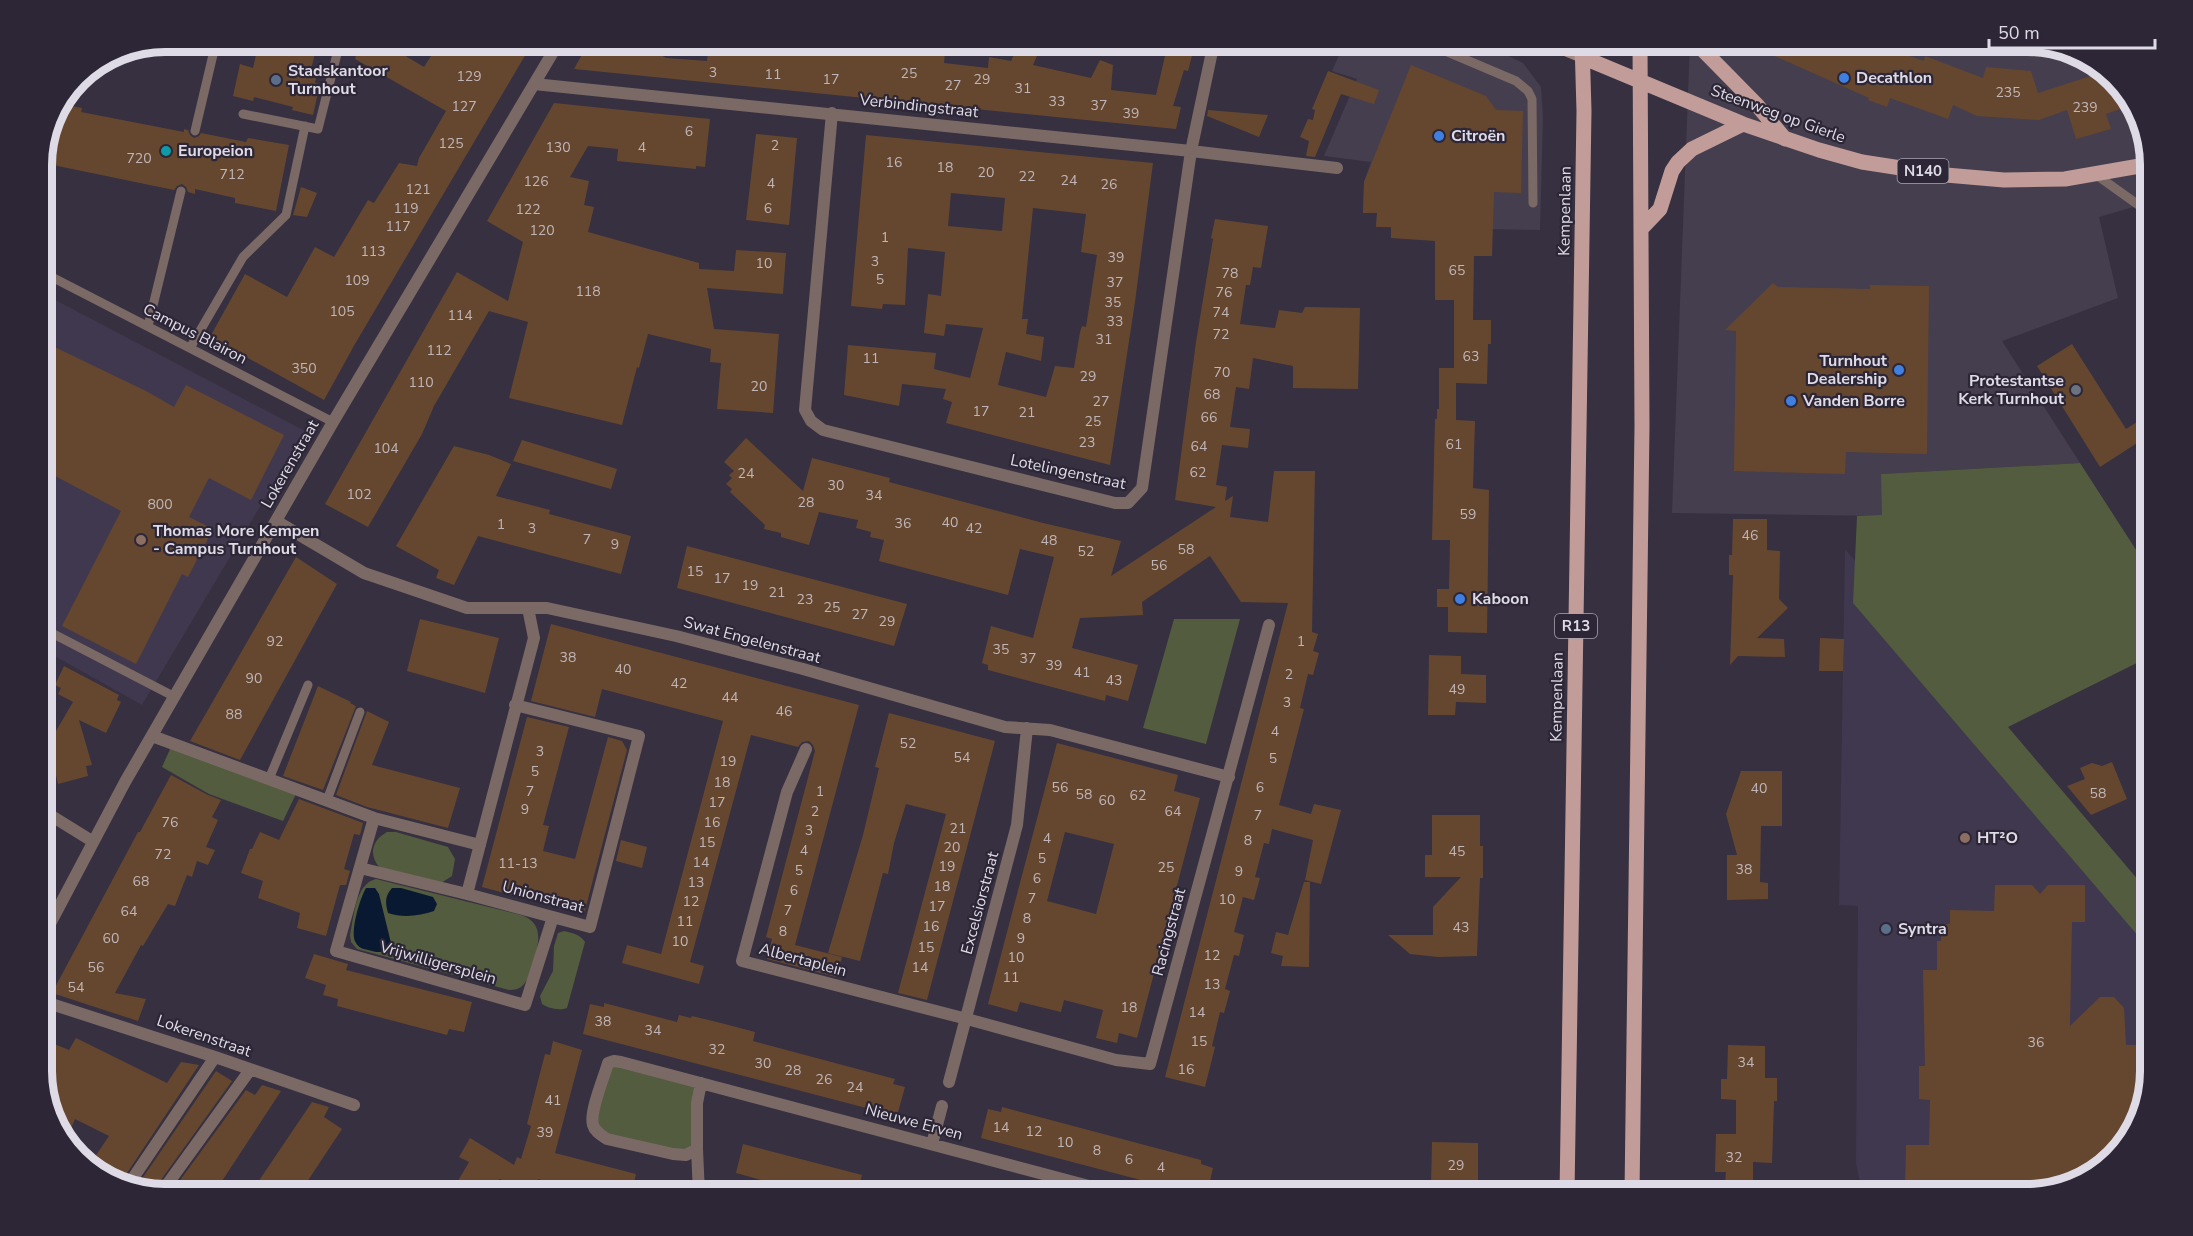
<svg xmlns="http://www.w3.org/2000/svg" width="2193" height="1236" font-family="'Nunito Sans',sans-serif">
<rect width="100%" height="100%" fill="#363040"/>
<path fill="#453e4e" d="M1345 42H1480L1523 63 1541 87 1543 118 1540 230 1376 227 1377 213H1363L1364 182 1371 162 1324 156 1357 79 1332 71Z
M1690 42H2027L2089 58 2134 104 2151 158V202L2099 217 2118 298 2002 341 2080 463 1882 474V516L1672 513Z"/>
<path fill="#40384e" d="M42 293 305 431 142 705 42 649Z
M1845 549 2151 910V1071L2135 1132 2089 1177 2028 1194H1862L1856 1163 1858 906 1839 905Z"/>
<path fill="#535c3e" d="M2080 463 2151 573V656L2008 727 2151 895V951L1853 603 1857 516 1882 515 1881 474Z
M1174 619H1240L1206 744 1143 728Z
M171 747 296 794 283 821 209 794 162 767Z
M387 832H396L448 847 455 859 452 876 441 883 380 868C368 855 372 840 387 832Z
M376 879 521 915C551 925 534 956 528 978 523 987 519 990 509 990L357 949 351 942 350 935C354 917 355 884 376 879Z
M564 931C572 933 580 934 585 942L567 1008C559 1011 548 1008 542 1004L540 996 553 971 554 946 558 933Z
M608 1063 701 1083 697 1149 686 1155 607 1139 593 1127Z"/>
<path fill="#0a1932" d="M366 888H375L379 894 391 943 387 951C379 953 375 952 368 950 363 949 359 948 356 943 349 934 360 898 366 888Z
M392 888H401L433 897 437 904 434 911C420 916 402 918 388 913 385 902 385 896 392 888Z"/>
<path fill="#654730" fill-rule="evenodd" d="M259 42H318L309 77 316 78 315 83 320 84 313 115 292 110 293 107 254 97 253 101 233 96 240 64 253 68Z
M360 42H382L424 67 440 42H533L355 344 324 400 210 337 245 274 287 297 315 247 334 257 368 200 374 203 399 163 417 166 419 158 446 111 355 59Z
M589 42H639L666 58 707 61 709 42H946L944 63 988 68 989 57 1011 61 1020 42H1043L1033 65 1091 78 1100 60 1113 65 1111 90 1156 95 1168 43 1194 48 1188 71 1184 70 1173 106 1181 107 1176 129 574 69Z
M1743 42H1870L1924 61 1925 56 1983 78 1986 67 2031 71 2038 93 2103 72 2134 104 2106 114 2111 129 2076 139 2067 110 2039 120 1977 116 1953 105 1948 119 1890 98 1887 107 1868 100 1869 98Z
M1411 65 1486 96 1496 110 1523 111 1521 193 1494 192 1492 256H1474L1473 320H1491V344H1488L1487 384 1456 383V420L1475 421 1473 488 1489 490 1487 633 1448 632V607H1437V589H1449L1450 540H1432L1435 419H1437V409H1439V368H1454V300H1435V241L1391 238V227H1376L1377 213H1363L1364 182Z
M1328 71 1379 90 1374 104 1341 94 1315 157 1306 156 1309 141 1300 137 1308 119 1313 120 1315 110 1312 109Z
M554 103 710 119 705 167 696 166V169L617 161 618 149 588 146 570 177 589 181 584 205 594 207 588 232 699 263V269L734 271 736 250 786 253 783 294 707 288 714 329 779 334 773 413 717 409 721 363 710 362 711 349 648 334 639 368 637 367 622 425 509 398 528 322 489 311 434 406 422 434 368 527 325 504 457 272 508 301 523 242 487 221Z
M61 104 82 108 81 112 184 132V129L188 130 190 135 194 138 199 136 201 133 246 142 248 138 289 145 276 211 235 203V198L195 189V194L188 192 186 187 182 184 177 186 174 190 48 164 49 161 42 160V158L52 118Z
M1208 110 1268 115 1259 137 1207 116Z
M756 134 797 138 789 225 746 220Z
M866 135 1153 163 1135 302 1110 465 946 423 952 402 943 399 946 389 902 384 899 406 844 395 848 345 936 353 934 369 970 378 983 328 946 324 944 336 924 333 928 294 941 296 945 252 908 248 905 305 883 304 882 309 851 306ZM951 193 1005 198 1002 231 948 226ZM1033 208 1086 214 1081 252 1097 255 1086 327 1082 326 1080 332 1074 368 1055 366 1046 397 998 385 1006 352 1041 361 1044 337 1026 334 1028 319H1022Z
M301 187 317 193 307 217 293 215Z
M1215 219 1268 226 1261 268 1253 267 1250 285H1246L1240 324 1275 328 1279 310 1302 313 1305 307 1360 308 1358 389 1293 388V366L1253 358 1249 389 1236 387 1230 427 1250 429 1248 448 1222 445 1216 485 1227 487 1225 501 1233 496 1230 517 1268 522 1274 471H1315L1312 632 1318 634 1313 651 1319 653 1313 675 1308 674 1300 708 1304 709 1279 805 1311 814 1314 804 1341 810 1321 884 1305 880 1313 840 1272 829 1269 844 1264 843 1255 877 1260 878 1254 900 1243 897 1234 932 1244 935 1239 956 1234 955 1225 989 1230 991 1224 1013 1220 1012 1212 1046 1215 1047 1205 1087 1165 1077 1288 603 1241 602 1210 556 1142 602 1143 615 1080 618 1072 648 1138 665 1128 701 1106 695 1105 701 988 670V665L982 663 991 626 1033 638 1054 557 1020 549 1008 595 879 561 884 540 870 537 871 532 856 528 858 520 819 512 809 545 781 537V533L764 529 765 525 730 492 732 489 726 484 732 478 729 475 734 471 724 462 746 438 803 491 812 458 890 478 889 482 1043 523 1121 541 1111 576 1216 507 1175 500 1196 342 1213 239 1211 238Z
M1773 283 1778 287 1870 289V285L1929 286 1927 454 1846 452 1845 474 1734 471 1736 331 1725 330Z
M42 341 146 391 174 407 186 385 284 435 251 500 209 478 189 517 213 529 188 577 182 574 136 664 62 626 121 511 42 469Z
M2072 344 2126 429 2151 413V434L2100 467 2037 366Z
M522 440 617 469 611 489 513 461Z
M454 446 489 455 511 464 496 496 550 510 549 514 631 536 621 574 478 536 454 585 436 578 439 570 396 546Z
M1733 519H1767V550L1780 551 1779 599 1788 608 1757 638 1784 639 1785 657 1738 656 1730 665 1733 575H1729V555H1732Z
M687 546 907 604 894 646 677 588Z
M296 557 337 584 240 760 190 741Z
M420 619 499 638 485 693 407 671Z
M551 624 859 705 795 945 842 957 836 977 767 959 772 939 766 937 815 751 813 745 809 741 802 742 798 747 751 735 690 962 704 966 699 984 622 963 627 945 661 954 723 721 602 689 595 717 531 701Z
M1820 638 1844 639 1843 671H1819Z
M1429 655 1461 656V674L1486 675V703L1456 702 1455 715H1428Z
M64 666 119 695 117 700 121 702 106 733 79 720 92 765 86 766 88 776 58 784 56 775 49 777 42 750V723L56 731 73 702 58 694 61 688 55 685Z
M318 686 351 702 350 703 356 706 323 790 283 776Z
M367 711 389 722 372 765 460 788 448 828 367 807 336 795Z
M889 713 995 741 927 1000 898 993 946 814 906 804 894 843 888 874 883 873 860 961 828 953 863 835 879 768 875 767Z
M527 717 569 727 543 825 549 826 543 851 575 859 608 737 622 741 627 750 584 914 482 887Z
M1057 743 1178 775 1174 791 1200 798 1137 1038 1119 1033 1117 1043 1096 1038 1103 1010 1064 1000 1061 1012 1020 1002 1017 1012 988 1004ZM1065 832 1114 844 1096 914 1047 901Z
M2112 762 2127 799 2091 815 2067 786 2085 779 2080 768 2092 763 2102 766Z
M1741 771H1782V826H1761L1760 882 1768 883V899L1727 900V855H1737L1726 814Z
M171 775 208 795 221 800 212 817 218 820 206 847 215 850 208 865 197 861 192 877 187 875 175 906 168 904 143 946 141 945 115 993 146 999 138 1021 52 993 138 832H140Z
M299 799 363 823 360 835 354 834 344 869 350 871 346 885H340L326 936 297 928 300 913 258 898 263 881 241 873 250 849H252L260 832 279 840Z
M1432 815H1480V846H1483V878H1480L1477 956 1438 957 1410 954 1388 935H1433V907L1461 877H1425V855H1432Z
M621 840 647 847 642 868 616 861Z
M1304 882H1310L1309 967 1281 966 1283 956 1271 953 1276 932 1288 935Z
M1995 885H2032L2040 894 2048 885H2085V922H2072L2070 1026 2100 997H2114L2124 1008 2126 1045H2151V1071L2135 1132 2090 1177 2028 1194H1996V1191L1905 1189 1906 1145H1929L1930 1100 1919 1099V1066H1925L1923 970H1937V941H1941V924H1950V910L1994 911Z
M314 954 348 964 346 970 472 1002 464 1032 449 1029 447 1035 337 1006 338 999 323 995 326 985 305 978Z
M604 1003 677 1022 679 1015 691 1018 692 1016 721 1023 755 1032 753 1041 895 1079 893 1084 905 1087 897 1116 583 1034 590 1004 604 1007Z
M76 1038 167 1083 181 1062 199 1065 121 1182 104 1178 90 1164 109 1136 75 1119 66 1140 59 1132 42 1078V1039L69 1050Z
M553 1041 582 1050 555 1153 636 1174 631 1194H575L576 1190 538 1179 537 1183 532 1181 529 1188 499 1179 492 1191 480 1184 475 1194H469L455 1186 469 1162 459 1157 470 1138 514 1165 517 1157 521 1159 531 1126 527 1124 538 1081 545 1054 550 1055Z
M1728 1045 1765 1046V1078H1777V1101H1774L1772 1163 1753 1162V1183L1725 1182 1726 1172H1715L1716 1134H1736V1100L1721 1099V1079H1727Z
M216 1071 232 1081 153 1191 137 1186Z
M262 1085 281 1091 222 1181 241 1194H170L246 1090 255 1095Z
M312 1102 329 1107 324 1117 342 1129 299 1194H250Z
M1002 1107 1201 1160V1164L1213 1168 1207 1194H1194L981 1138 988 1109 1001 1112Z
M1432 1142 1478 1143V1187L1431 1186Z
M743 1144 862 1175 857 1194H813L736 1173Z"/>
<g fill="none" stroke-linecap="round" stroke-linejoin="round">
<path stroke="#7b6966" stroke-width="9" d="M1424 42 1516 81 1528 91 1532 99 1533 203
M243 114 318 129 340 42
M195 131 216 42
M2095 174 2144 209 2151 211
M42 272 333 422
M148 326 181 191
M190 348 243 257 286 215 305 126
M42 628 175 697
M269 779 308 685
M327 800 360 712"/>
<path stroke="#7b6966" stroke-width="12" d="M534 84 1191 151 1214 42
M832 113 805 410 811 421 823 430 1115 503H1128L1142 488 1191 151 1337 168
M276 521 364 573 467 608H547L676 636 803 669 1005 727 1050 730 1229 777
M152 736 374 818 480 845
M806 749 787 792 742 961 967 1019 1116 1060 1150 1064 1269 625
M42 810 92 841
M374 818 336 951 525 1005 553 917
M360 868 467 894 590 927 639 736 515 705
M467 894 534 638 528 608
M42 939 125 782 333 422 559 42
M42 1001 215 1057 354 1105
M949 1082 1017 825 1027 728
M701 1083 697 1103V1149L686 1155 673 1154 607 1139C601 1135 595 1132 593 1125 589 1112 604 1078 608 1063L614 1061 621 1062 1119 1194
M932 1144 942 1106
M697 1149 699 1194
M129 1184 215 1057
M161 1193 250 1070"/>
<path stroke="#a38682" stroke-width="12" d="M1546 42 1582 57"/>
<path stroke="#c29c98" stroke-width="15" d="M1695 42 1757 105 1785 139
M1582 57 1743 124 1819 150 1862 162 1946 175 2004 180 2065 179 2151 164
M1641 229 1660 209 1672 171 1678 162 1692 149 1743 124
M1567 1194 1584 111 1582 42
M1632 1194 1642 426 1640 42"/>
</g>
<g fill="#3f7fe0" stroke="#2c2636" stroke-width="2">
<circle cx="1844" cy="78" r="6"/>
<circle cx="1439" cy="136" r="6"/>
<circle cx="1899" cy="370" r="6"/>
<circle cx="1791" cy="401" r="6"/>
<circle cx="1460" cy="599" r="6"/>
</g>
<g fill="#5c6f8a" stroke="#2c2636" stroke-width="2">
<circle cx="276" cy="80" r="6"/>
<circle cx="1886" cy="929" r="6"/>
</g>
<circle fill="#0f9aa8" stroke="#2c2636" stroke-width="2" cx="166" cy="151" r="6"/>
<circle fill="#6b7280" stroke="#2c2636" stroke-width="2" cx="2076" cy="390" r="6"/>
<g fill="#8d6e63" stroke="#2c2636" stroke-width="2">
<circle cx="141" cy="540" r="6"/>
<circle cx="1965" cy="838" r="6"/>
</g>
<g text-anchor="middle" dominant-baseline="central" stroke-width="4.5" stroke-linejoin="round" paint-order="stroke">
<g font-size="14" fill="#c0b6b8">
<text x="713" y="72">3</text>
<text x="909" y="73">25</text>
<text x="773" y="74">11</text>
<text x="469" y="76">129</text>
<text x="831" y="79">17</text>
<text x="982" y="79">29</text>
<text x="953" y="85">27</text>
<text x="1023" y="88">31</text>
<text x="2008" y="92">235</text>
<text x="1057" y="101">33</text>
<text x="1099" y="105">37</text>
<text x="464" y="106">127</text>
<text x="2085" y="107">239</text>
<text x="1131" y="113">39</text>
<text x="689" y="131">6</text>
<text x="451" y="143">125</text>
<text x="775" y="145">2</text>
<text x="558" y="147">130</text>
<text x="642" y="147">4</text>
<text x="139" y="158">720</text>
<text x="894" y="162">16</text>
<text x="945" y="167">18</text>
<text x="986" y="172">20</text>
<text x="232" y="174">712</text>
<text x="1027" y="176">22</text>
<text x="1069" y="180">24</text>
<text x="536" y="181">126</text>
<text x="771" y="183">4</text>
<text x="1109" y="184">26</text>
<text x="418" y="189">121</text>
<text x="406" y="208">119</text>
<text x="768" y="208">6</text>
<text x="528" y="209">122</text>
<text x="398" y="226">117</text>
<text x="542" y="230">120</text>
<text x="885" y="237">1</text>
<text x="373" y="251">113</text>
<text x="1116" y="257">39</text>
<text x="875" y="261">3</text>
<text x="764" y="263">10</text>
<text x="1457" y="270">65</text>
<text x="1230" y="273">78</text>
<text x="880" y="279">5</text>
<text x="357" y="280">109</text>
<text x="1115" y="282">37</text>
<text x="588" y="291">118</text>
<text x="1224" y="292">76</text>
<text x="1113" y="302">35</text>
<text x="342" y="311">105</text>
<text x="1221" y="312">74</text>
<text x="460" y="315">114</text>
<text x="1115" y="321">33</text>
<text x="1221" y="334">72</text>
<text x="1104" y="339">31</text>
<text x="439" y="350">112</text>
<text x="1471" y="356">63</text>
<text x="871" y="358">11</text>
<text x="304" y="368">350</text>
<text x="1222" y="372">70</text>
<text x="1088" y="376">29</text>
<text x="421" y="382">110</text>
<text x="759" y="386">20</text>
<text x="1212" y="394">68</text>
<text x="1101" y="401">27</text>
<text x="981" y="411">17</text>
<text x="1027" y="412">21</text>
<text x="1209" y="417">66</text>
<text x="1093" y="421">25</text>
<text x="1087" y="442">23</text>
<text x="1454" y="444">61</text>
<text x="1199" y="446">64</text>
<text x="386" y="448">104</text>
<text x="1198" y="472">62</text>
<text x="746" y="473">24</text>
<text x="836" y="485">30</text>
<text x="359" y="494">102</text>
<text x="874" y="495">34</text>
<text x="806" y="502">28</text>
<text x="160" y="504">800</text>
<text x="1468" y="514">59</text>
<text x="950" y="522">40</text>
<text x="903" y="523">36</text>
<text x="501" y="524">1</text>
<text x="532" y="528">3</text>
<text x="974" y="528">42</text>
<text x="1750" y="535">46</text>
<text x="587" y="539">7</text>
<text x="1049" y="540">48</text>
<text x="615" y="544">9</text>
<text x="1186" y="549">58</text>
<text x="1086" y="551">52</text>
<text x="1159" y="565">56</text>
<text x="695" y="571">15</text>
<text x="722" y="578">17</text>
<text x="750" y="585">19</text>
<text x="777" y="592">21</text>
<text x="805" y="599">23</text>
<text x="832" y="607">25</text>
<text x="860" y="614">27</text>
<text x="887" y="621">29</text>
<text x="275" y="641">92</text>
<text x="1301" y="641">1</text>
<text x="1001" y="649">35</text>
<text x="568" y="657">38</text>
<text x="1028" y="658">37</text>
<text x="1054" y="665">39</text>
<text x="623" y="669">40</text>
<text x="1082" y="672">41</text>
<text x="1289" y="674">2</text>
<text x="254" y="678">90</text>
<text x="1114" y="680">43</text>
<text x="679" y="683">42</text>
<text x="1457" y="689">49</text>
<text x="730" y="697">44</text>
<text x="1287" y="702">3</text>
<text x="784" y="711">46</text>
<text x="234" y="714">88</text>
<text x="1275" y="731">4</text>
<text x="908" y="743">52</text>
<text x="540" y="751">3</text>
<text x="962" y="757">54</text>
<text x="1273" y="758">5</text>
<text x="728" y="761">19</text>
<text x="535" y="771">5</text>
<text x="722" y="782">18</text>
<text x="1060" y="787">56</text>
<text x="1260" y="787">6</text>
<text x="1759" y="788">40</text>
<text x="530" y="791">7</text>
<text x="820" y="791">1</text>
<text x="2098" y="793">58</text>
<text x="1084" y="794">58</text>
<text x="1138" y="795">62</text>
<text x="1107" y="800">60</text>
<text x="717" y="802">17</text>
<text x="525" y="809">9</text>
<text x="815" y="811">2</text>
<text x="1173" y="811">64</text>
<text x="1258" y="815">7</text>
<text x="170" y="822">76</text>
<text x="712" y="822">16</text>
<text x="958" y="828">21</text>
<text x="809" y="830">3</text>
<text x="1047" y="838">4</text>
<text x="1248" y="840">8</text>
<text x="707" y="842">15</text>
<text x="952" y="847">20</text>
<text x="804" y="850">4</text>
<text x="1457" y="851">45</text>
<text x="163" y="854">72</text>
<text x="1042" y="858">5</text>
<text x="701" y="862">14</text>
<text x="518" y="863">11-13</text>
<text x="947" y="866">19</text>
<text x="1166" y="867">25</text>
<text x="1744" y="869">38</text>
<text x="799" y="870">5</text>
<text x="1239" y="871">9</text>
<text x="1037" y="878">6</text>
<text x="141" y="881">68</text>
<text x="696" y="882">13</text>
<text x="942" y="886">18</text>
<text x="794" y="890">6</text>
<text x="1032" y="898">7</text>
<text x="1227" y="899">10</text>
<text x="691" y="901">12</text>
<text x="937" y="906">17</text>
<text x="788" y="910">7</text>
<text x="129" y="911">64</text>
<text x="1027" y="918">8</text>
<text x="685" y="921">11</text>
<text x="931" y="926">16</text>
<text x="1461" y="927">43</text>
<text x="783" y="931">8</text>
<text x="111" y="938">60</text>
<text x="1021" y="938">9</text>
<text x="680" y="941">10</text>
<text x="926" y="947">15</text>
<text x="1212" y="955">12</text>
<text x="1016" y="957">10</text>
<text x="96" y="967">56</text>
<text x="920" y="967">14</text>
<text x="1011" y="977">11</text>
<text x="1212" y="984">13</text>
<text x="76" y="987">54</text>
<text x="1129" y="1007">18</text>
<text x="1197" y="1012">14</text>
<text x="603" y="1021">38</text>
<text x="653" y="1030">34</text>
<text x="1199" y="1041">15</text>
<text x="2036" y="1042">36</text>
<text x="717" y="1049">32</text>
<text x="1746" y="1062">34</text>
<text x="763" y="1063">30</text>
<text x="1186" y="1069">16</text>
<text x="793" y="1070">28</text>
<text x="824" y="1079">26</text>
<text x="855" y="1087">24</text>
<text x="553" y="1100">41</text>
<text x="1001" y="1127">14</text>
<text x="1034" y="1131">12</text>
<text x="545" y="1132">39</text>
<text x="1065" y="1142">10</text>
<text x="1097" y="1150">8</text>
<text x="1734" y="1157">32</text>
<text x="1129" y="1159">6</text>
<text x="1456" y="1165">29</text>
<text x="1161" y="1167">4</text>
</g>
<g fill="#2c2636" stroke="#a9a5b1" stroke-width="1.5">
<rect x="1897.5" y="159" width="51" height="24" rx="4.5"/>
<rect x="1555" y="614" width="42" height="24" rx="4.5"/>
</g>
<g font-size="15" font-weight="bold" fill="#dfdbe6">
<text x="1923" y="171">N140</text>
<text x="1576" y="626">R13</text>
</g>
<g font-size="16" font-weight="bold" fill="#dfdbe6" stroke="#2c2636" text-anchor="start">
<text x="288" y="71">Stadskantoor<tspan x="288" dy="18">Turnhout</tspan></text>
<text x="1856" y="78">Decathlon</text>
<text x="1451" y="136">Citroën</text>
<text x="178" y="151">Europeion</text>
<text x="1887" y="361" text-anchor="end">Turnhout<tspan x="1887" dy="18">Dealership</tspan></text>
<text x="2064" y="381" text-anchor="end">Protestantse<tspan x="2064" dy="18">Kerk Turnhout</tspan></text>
<text x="1803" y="401">Vanden Borre</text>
<text x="153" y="531">Thomas More Kempen<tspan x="153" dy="18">- Campus Turnhout</tspan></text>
<text x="1472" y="599">Kaboon</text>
<text x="1977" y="838">HT²O</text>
<text x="1898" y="929">Syntra</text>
</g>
<g font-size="16" fill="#dfdbe6" stroke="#2c2636">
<text transform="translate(919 106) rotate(6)">Verbindingstraat</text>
<text transform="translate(1778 114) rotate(20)">Steenweg op Gierle</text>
<text transform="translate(1565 211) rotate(-89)">Kempenlaan</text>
<text transform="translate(195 334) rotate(27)">Campus Blairon</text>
<text transform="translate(290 464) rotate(-60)">Lokerenstraat</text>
<text transform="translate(1068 472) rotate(12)">Lotelingenstraat</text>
<text transform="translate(752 640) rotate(15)">Swat Engelenstraat</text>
<text transform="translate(1557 697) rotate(-89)">Kempenlaan</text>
<text transform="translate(543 897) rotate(15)">Unionstraat</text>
<text transform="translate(980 903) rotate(-75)">Excelsiorstraat</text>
<text transform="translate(1169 932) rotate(-75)">Racingstraat</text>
<text transform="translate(803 960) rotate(15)">Albertaplein</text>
<text transform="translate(438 963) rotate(16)">Vrijwilligersplein</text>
<text transform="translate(204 1036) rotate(19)">Lokerenstraat</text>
<text transform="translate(914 1122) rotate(15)">Nieuwe Erven</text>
</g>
</g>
<path d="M0 0H2193V1236H0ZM165 52H2027A113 113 0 0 1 2140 165V1071A113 113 0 0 1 2027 1184H165A113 113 0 0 1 52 1071V165A113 113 0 0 1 165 52Z" fill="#2c2636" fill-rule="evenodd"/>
<path fill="none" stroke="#dfdbe6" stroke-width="8" d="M165 52H2027A113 113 0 0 1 2140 165V1071A113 113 0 0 1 2027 1184H165A113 113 0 0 1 52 1071V165A113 113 0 0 1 165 52Z"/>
<path d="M1989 39v9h166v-9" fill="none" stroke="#dfdbe6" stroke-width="3"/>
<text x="1998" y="39" font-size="18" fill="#dfdbe6" stroke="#2c2636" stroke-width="4.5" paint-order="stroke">50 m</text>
</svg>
